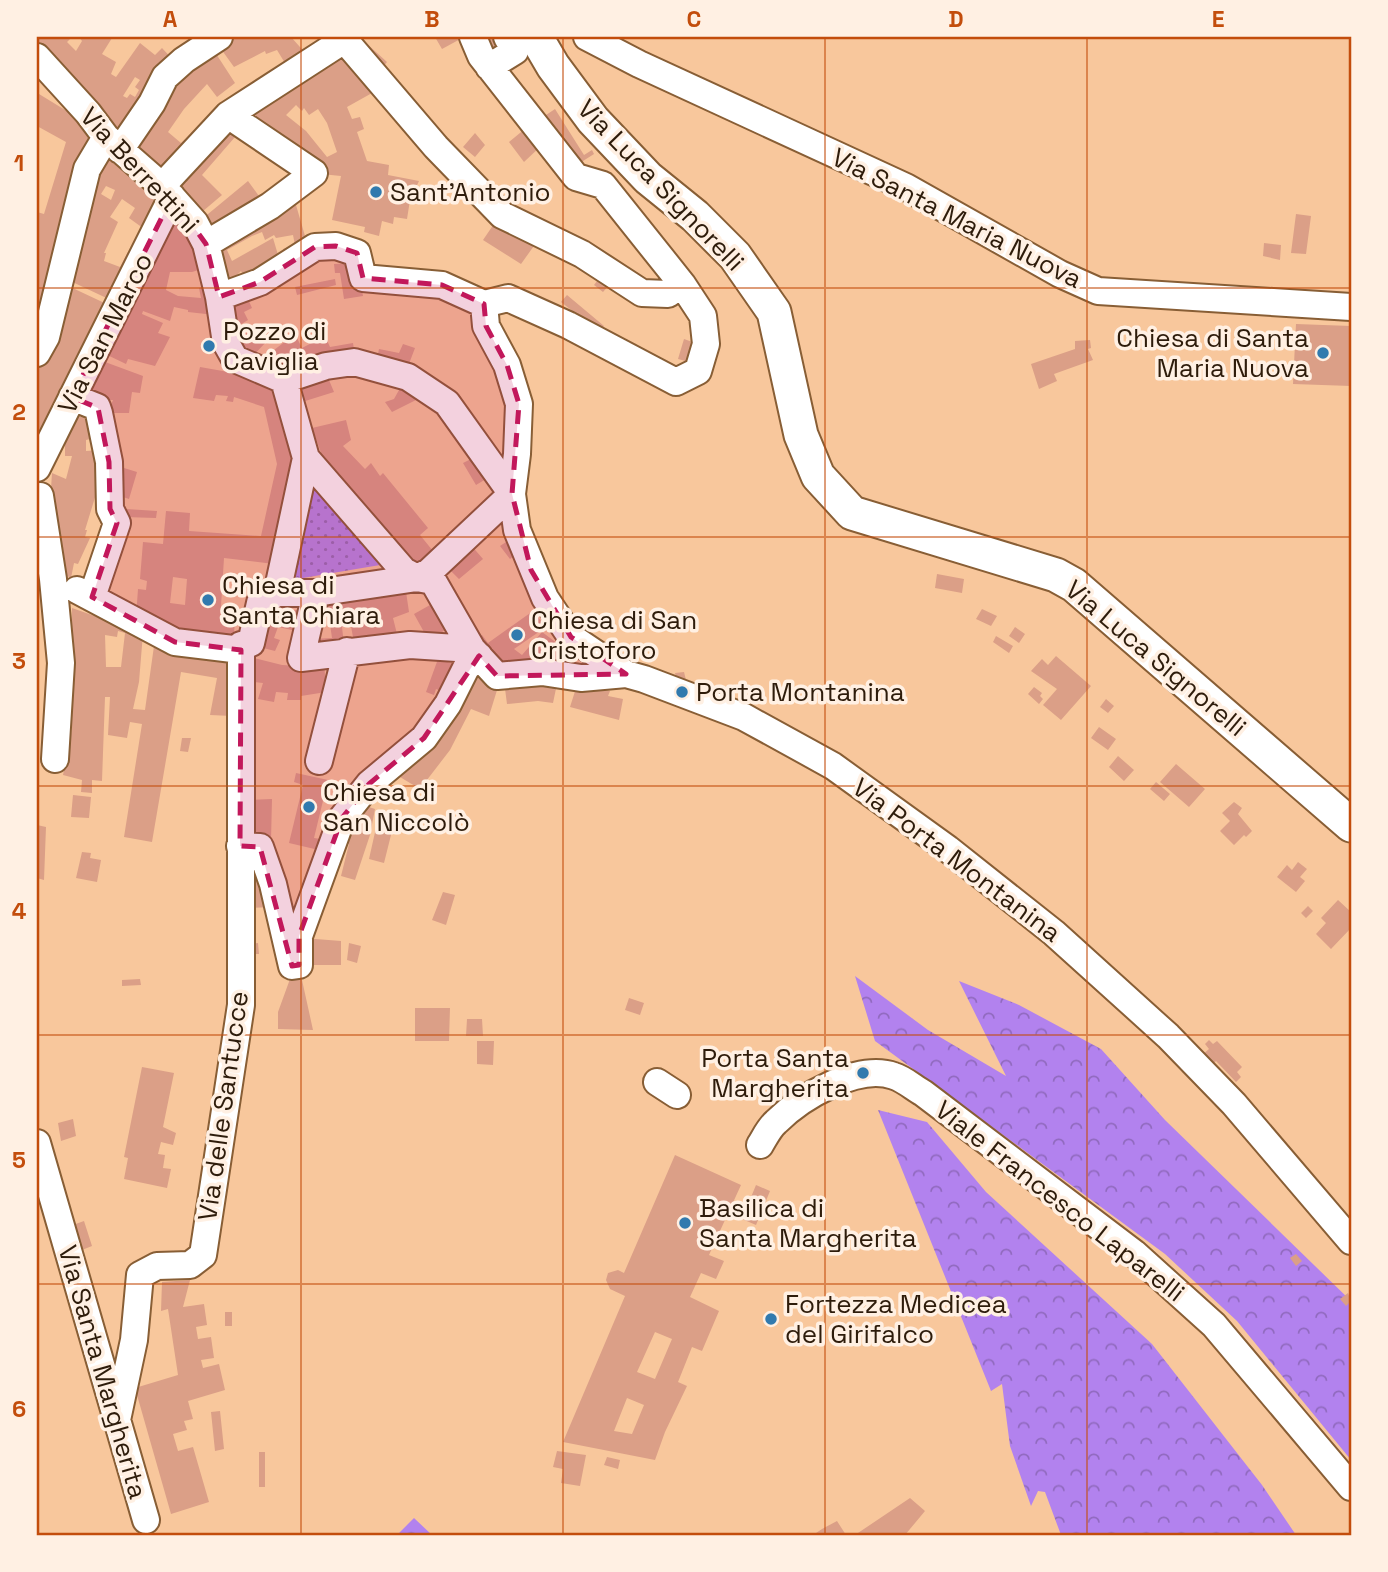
<svg xmlns="http://www.w3.org/2000/svg" width="1388" height="1572" font-family="'Space Grotesk',sans-serif">
<defs>
<pattern id="forest-crowns" width="20" height="18" patternUnits="userSpaceOnUse" patternTransform="scale(1.75)"><rect width="20" height="18" fill="#b282ee"/><path d="M2 6a3 3 0 1 1 6 0M12 15a3 3 0 1 1 6 0" fill="none" stroke="#916abf"/></pattern>
<pattern id="park-dots" width="8" height="8" patternUnits="userSpaceOnUse" patternTransform="scale(1.75)"><rect width="8" height="8" fill="#b48aea"/><path d="M2 2h.1M6 6h.1" fill="none" stroke="#9370bc" stroke-width="1.8" stroke-linecap="round"/></pattern>
</defs>
<rect width="100%" height="100%" fill="#f8c79c"/>
<path fill="url(#forest-crowns)" d="M855 976 928 1030 1006 1076 959 981 1019 1005 1101 1049 1165 1120 1351 1301V1460L1237 1321 1165 1254 875 1041Z
M878 1110 927 1122 986 1192 1152 1344 1262 1485 1296 1535H1061L1045 1492 1038 1491 1031 1506 1010 1446 1002 1384 991 1391Z
M414 1518 432 1535H397Z"/>
<path fill="url(#park-dots)" d="M306 476 386 564 285 581Z"/>
<path fill="#db9f87" fill-rule="evenodd" d="M37 37H72L67 42 76 51 82 41 79 37H110L112 38 102 54 116 62 111 74 116 77 140 43 155 55 162 48 176 63 121 141 37 47ZM135 77 140 80 135 87 139 90 135 97 130 94 127 98 123 96Z
M225 37H291L308 56 288 68 277 50 266 54 265 51 234 67 216 42Z
M435 37H464L442 49Z
M481 37H503L508 44 490 52Z
M366 43 387 62 383 67 362 48Z
M211 46 235 83 217 97 207 84 184 109 168 132 181 143 196 129 202 134 163 177 126 146 156 103Z
M346 48 381 88 347 107 352 119 360 117 364 129 357 132 367 161 389 165 388 175 419 181 410 200 407 219 394 217 393 224 382 221 379 236 364 232 365 227 332 220 341 176 321 174 265 124 263 126 252 116 269 100 274 96 277 100 281 97 278 93ZM296 105 302 111 304 108 309 115 318 109 327 123 337 152 327 157 306 131 286 115Z
M39 94 88 124 99 137 37 342V252L39 243 37 242V212L44 214 66 142 37 126V97Z
M555 109 584 155 592 150 594 154 572 168 537 121Z
M222 126 235 137 202 175 222 195 196 217 170 183Z
M526 128 541 146 524 162 509 142Z
M475 133 485 145 475 157 463 147Z
M106 147 166 200 147 231 129 218 135 208 122 199 110 217 118 222 104 253H106L104 261 120 267 128 252 138 258 115 302 66 279ZM106 186 115 190 111 200 101 194Z
M248 181 267 207 210 236 202 219Z
M296 205 305 236 302 246 286 259 283 249 295 245 293 235 276 238 274 235 265 240 262 232 252 236 227 250 232 261 273 238 281 265 247 283 241 271 229 283 212 243Z
M174 209 205 268 192 272H170L166 290 178 296 201 298 199 288 209 285 215 315 188 312V310L174 307 170 321 143 311 142 314 163 323 158 333 170 337 155 366 128 359 126 364 99 351Z
M1296 214 1311 216 1306 254 1291 253Z
M498 218 536 243 521 264 483 240Z
M1264 243 1281 245 1280 260 1263 256Z
M357 263 363 296 344 299 340 273H335L334 264Z
M601 276 610 284 603 292 594 285Z
M335 279 336 285 297 295 295 287Z
M64 284 113 307 37 453V365Z
M567 295 604 326 599 332 561 302Z
M248 299 252 308 244 312 248 320 230 331 226 305Z
M1296 324 1351 326V386L1293 384Z
M253 328 267 341 251 358 236 342Z
M295 334 302 348 325 336 330 347 353 343 355 356 285 373 274 350Z
M684 339 698 344 693 363 678 359Z
M1090 340 1091 348 1088 349 1093 360 1054 374 1057 381 1039 389 1031 364 1075 349V341Z
M203.5 347a5.5 5.5 0 1 1 11 0a5.5 5.5 0 1 1-11 0Z
M403 344 415 348 407 369 377 359 379 349 399 353Z
M97 359 143 376 140 393 132 392 129 413H108L113 400H98L80 394Z
M200 367 234 373 279 388 297 463 274 564 224 558 220 622 235 623 233 642 191 639 136 617 138 589 146 590 147 581 140 579 143 542 163 544 166 511 190 513 189 531 261 536 277 464 264 407 234 397 233 402 226 401 228 396 216 395 214 401 193 398ZM173 577 187 579 185 605 170 603Z
M326 373 334 392 302 402 293 383Z
M404 381 424 396 392 412 385 402 394 399Z
M71 417H95L99 437 86 440V451L100 450 105 465 85 530H87L85 537 90 538 78 564 74 563 71 578 61 573 50 504 52 473 66 479 72 456H65V440Z
M346 420 351 440 343 446 365 469 371 463 380 476 383 473 428 528 420 535 437 556 417 571 324 461 312 428Z
M479 455 491 476 476 485 463 463Z
M124 468 137 472 129 499 120 496 118 489Z
M126 509 157 511 156 518 124 517Z
M509 540 518 553 510 559 500 546Z
M470 544 483 559 459 579 446 566Z
M937 574 964 579 962 593 935 588Z
M405 585 409 612 393 618 398 638 354 643 351 626 342 627 344 645 310 650V639L332 638 327 603Z
M431 594 448 628 429 641 414 614 430 605 426 598Z
M72 608 143 633 139 682 133 709 145 710 154 646 234 661 232 716 210 715 217 678 181 672 152 842 124 837 142 724 130 722 127 738 108 735 110 697H105L102 781 92 780V793L81 792 82 780 63 775 72 729ZM118 631 125 633 121 667H106L105 635 117 637Z
M982 609 997 616 991 626 976 619Z
M300 610 301 632 278 627 274 638 280 640 275 651 259 647 267 611Z
M533 611 546 627 514 649 522 655 542 632 569 652 559 669 535 656 531 663 508 669 472 643 482 635 488 643Z
M1015 627 1025 634 1019 643 1009 636Z
M996 636 1013 646 1009 653 993 642Z
M1056 656 1091 686 1061 720 1043 705 1057 689 1031 671 1042 659 1048 665Z
M250 657 282 665 301 666 324 660 326 692 301 696V700H287L288 693 276 692 274 702 258 699 263 683 245 681Z
M438 659 463 667 449 694 436 689 434 695 426 692Z
M469 671 486 677 498 687 489 716 471 709 450 750 420 789 400 777 428 738Z
M684 672 687 684 678 686 675 673Z
M558 679 553 703 538 701 507 704 504 681Z
M577 685 610 691 608 696 623 699 619 720 570 707Z
M1034 687 1042 693 1040 696 1043 699 1039 704 1028 694Z
M1106 699 1114 706 1108 713 1100 707Z
M1099 727 1116 739 1108 750 1091 738Z
M182 738H191L188 752 180 751Z
M1118 756 1134 770 1124 781 1109 767Z
M1176 764 1205 789 1189 807 1160 782Z
M296 773 328 780 314 838 327 840 323 851 289 843 303 785 294 782Z
M1156 782 1170 794 1164 801 1150 789Z
M73 795 91 797 89 818 71 817Z
M272 799 271 840 250 841 247 800Z
M1234 802 1242 808 1238 814 1252 831 1246 837 1244 835 1234 845 1220 831 1230 821 1222 813Z
M357 803 375 809 370 835 355 880 341 876 349 844 339 841Z
M380 810 396 815 384 863 369 859Z
M37 825 46 827 44 880 37 878Z
M82 852 91 853 90 858 101 860 97 882 76 878Z
M247 857 263 871 274 907 248 908Z
M1298 862 1307 869 1300 877 1305 881 1296 892 1277 877 1287 865 1292 870Z
M443 892 455 895 446 925 432 920Z
M1338 900 1351 912V928L1331 949 1316 934 1326 923 1321 918Z
M1308 906 1313 911 1306 918 1301 913Z
M303 938 341 941V965H306Z
M258 943 259 954H250V944Z
M349 943 361 946 357 963 347 960Z
M140 979 141 985 122 986V980Z
M290 979 302 980 313 1030 278 1029V1012Z
M629 998 644 1003 640 1015 625 1010Z
M415 1008H450L449 1041H415Z
M467 1019H482L483 1036H466Z
M1209 1040 1213 1044 1217 1041 1242 1067 1237 1072 1241 1077 1236 1082 1216 1061 1211 1066 1202 1055 1209 1049 1205 1044Z
M477 1041H494L493 1065 477 1064Z
M142 1067 174 1073 163 1127 176 1133 173 1145 161 1142 158 1154 165 1155 163 1168 171 1169 167 1188 124 1179 128 1158 124 1157Z
M73 1119 76 1136 61 1141 58 1123Z
M675 1155 741 1185 709 1255 724 1261 716 1279 701 1273 690 1297 719 1311 702 1351 692 1347 678 1382 687 1386 665 1432 655 1460 563 1442 625 1296 610 1289 606 1280 608 1273 618 1270 624 1273ZM655 1332 672 1339 655 1379 637 1372ZM627 1398 644 1405 632 1434 614 1431Z
M756 1185 770 1191 756 1225 742 1219Z
M84 1221 92 1246 77 1252 70 1226Z
M1296 1254 1302 1261 1296 1266 1290 1258Z
M190 1280 183 1307 204 1304 207 1325 196 1327 198 1339 211 1337 214 1358 201 1360 203 1368 219 1364 225 1390 188 1401 193 1419 184 1421 187 1430 173 1434 178 1451 193 1447 209 1502 171 1514 135 1388 178 1375 168 1309 161 1311 162 1282Z
M1348 1293 1351 1301 1346 1306 1340 1299Z
M225 1312H232V1326H225Z
M220 1411 224 1449 215 1451 211 1412Z
M557 1451 586 1455 580 1486 561 1483 563 1469 553 1467Z
M259 1452H265V1487H259Z
M607 1457 620 1460 618 1469 604 1465Z
M910 1498 925 1511 905 1535H855Z
M837 1521 846 1535H813L822 1529Z"/>
<g fill="none" stroke-linecap="round" stroke-linejoin="round">
<defs>
<path id="minor" d="M342 37 436 147 502 215 582 254 642 293 668 294 682 284
M473 37 481 56 576 177 603 185 682 284 703 316 706 344 698 371 676 382 568 325 508 298 484 304
M587 37 639 64 906 187 1060 274 1098 291 1351 307
M37 57 88 113 106 137 162 186 195 223 206 244 219 297 226 343 235 359 284 380 306 458
M489 67 515 51 507 37
M120 150 152 103 165 77 184 60 219 37
M162 186 228 115 344 40
M206 244 270 206 314 173 228 115
M219 297 260 282 315 247 336 246 357 253 363 278 442 285 484 304 486 326 507 365 519 404 517 454 512 494
M37 353 46 337 87 169 106 137
M284 380 326 366 354 362 408 377 447 403 512 494 517 530 545 598 571 637 626 674
M72 397 97 407 99 413 109 462 110 509 117 523 92 597
M306 458 404 571 417 578 316 593H277Z
M37 468 172 197
M512 494 429 572 417 578 433 581 472 649 497 676 542 672 581 678 626 674 644 679 744 717 833 766 948 849 1054 933 1168 1036 1234 1104 1351 1241
M37 497 40 496 53 579 61 663 55 759
M77 590 175 642 241 650
M316 593 301 658 410 645 472 649
M319 761 347 651
M240 846 260 847 273 884 292 966 299 965V936L342 818 369 784 424 738 448 704 466 668 479 656
M657 1082 677 1095
M37 1143 146 1520
M760 1145C765 1137 769 1128 776 1122 801 1097 858 1063 894 1076 904 1079 914 1088 923 1093L1134 1253 1214 1325 1351 1487
M117 1420 134 1340 140 1275 157 1266 190 1265 203 1255 241 1005V645L251 643 260 603 277 593"/>
<path id="major" d="M536 37 553 66 593 120 648 178 695 216 735 256 774 312 801 435 818 476 852 513 1056 575 1074 585 1351 825"/>
</defs>
<use href="#minor" stroke="#885e35" stroke-width="30"/>
<use href="#major" stroke="#885e35" stroke-width="37"/>
<use href="#minor" stroke="#fff" stroke-width="26"/>
<use href="#major" stroke="#fff" stroke-width="33"/>
</g>
<path fill="#c2185b" fill-opacity="0.2" stroke="#c2185b" stroke-width="5" stroke-dasharray="14 9" stroke-linejoin="round" d="M172 197 206 244 219 297 260 282 315 247 336 246 357 253 363 278 442 285 484 304 486 326 507 365 519 404 512 494 531 570 571 637 626 674 497 676 479 656 424 738 369 784 342 818 299 936V965L292 966 260 847 240 846 241 650 175 642 92 597 117 523 110 509 109 462 98 408 72 397Z"/>
<path fill="none" stroke="#c34d0c" stroke-width="2" stroke-opacity="0.55" d="M301 37V1535M563 37V1535M825 37V1535M1087 37V1535M37 288H1351M37 537H1351M37 786H1351M37 1035H1351M37 1284H1351"/>
<g fill="#317aae" stroke="#fff0e3" stroke-width="2.5">
<circle cx="376" cy="192" r="7"/>
<circle cx="209" cy="346" r="7"/>
<circle cx="1323" cy="353" r="7"/>
<circle cx="208" cy="600" r="7"/>
<circle cx="517" cy="635" r="7"/>
<circle cx="682" cy="692" r="7"/>
<circle cx="309" cy="807" r="7"/>
<circle cx="863" cy="1073" r="7"/>
<circle cx="685" cy="1223" r="7"/>
<circle cx="771" cy="1319" r="7"/>
</g>
<g text-anchor="middle" dominant-baseline="central" stroke-width="7" stroke-linejoin="round" paint-order="stroke">
<g font-size="26" fill="#2e1c0b" stroke="#fff0e3">
<text transform="translate(140 170) rotate(47)">Via Berrettini</text>
<text transform="translate(661 185) rotate(46)">Via Luca Signorelli</text>
<text transform="translate(957 218) rotate(27)">Via Santa Maria Nuova</text>
<text transform="translate(105 333) rotate(-63)">Via San Marco</text>
<text transform="translate(1156 658) rotate(40)">Via Luca Signorelli</text>
<text transform="translate(957 860) rotate(37)">Via Porta Montanina</text>
<text transform="translate(223 1106) rotate(-82)">Via delle Santucce</text>
<text transform="translate(1060 1201) rotate(38)">Viale Francesco Laparelli</text>
<text transform="translate(103 1372) rotate(74)">Via Santa Margherita</text>
</g>
<g font-size="26" fill="#2e1c0b" stroke="#fff0e3" text-anchor="start">
<text x="390" y="192">Sant'Antonio</text>
<text x="223" y="331">Pozzo di<tspan x="223" dy="30">Caviglia</tspan></text>
<text x="1309" y="338" text-anchor="end">Chiesa di Santa<tspan x="1309" dy="30">Maria Nuova</tspan></text>
<text x="222" y="585">Chiesa di<tspan x="222" dy="30">Santa Chiara</tspan></text>
<text x="531" y="620">Chiesa di San<tspan x="531" dy="30">Cristoforo</tspan></text>
<text x="696" y="692">Porta Montanina</text>
<text x="323" y="792">Chiesa di<tspan x="323" dy="30">San Niccolò</tspan></text>
<text x="849" y="1058" text-anchor="end">Porta Santa<tspan x="849" dy="30">Margherita</tspan></text>
<text x="699" y="1208">Basilica di<tspan x="699" dy="30">Santa Margherita</tspan></text>
<text x="785" y="1304">Fortezza Medicea<tspan x="785" dy="30">del Girifalco</tspan></text>
</g>
</g>
<rect width="1388" height="1572" fill="none" stroke="#fff0e3" stroke-width="77"/>
<rect x="38" y="38" width="1312" height="1496" fill="none" stroke="#c34d0c" stroke-width="2.5"/>
<g font-size="23" text-anchor="middle" font-weight="bold" fill="#c34d0c">
<text x="170" y="27">A</text>
<text x="432" y="27">B</text>
<text x="694" y="27">C</text>
<text x="956" y="27">D</text>
<text x="1218" y="27">E</text>
<text x="19" y="171">1</text>
<text x="19" y="420">2</text>
<text x="19" y="669">3</text>
<text x="19" y="919">4</text>
<text x="19" y="1168">5</text>
<text x="19" y="1417">6</text>
</g>
</svg>
